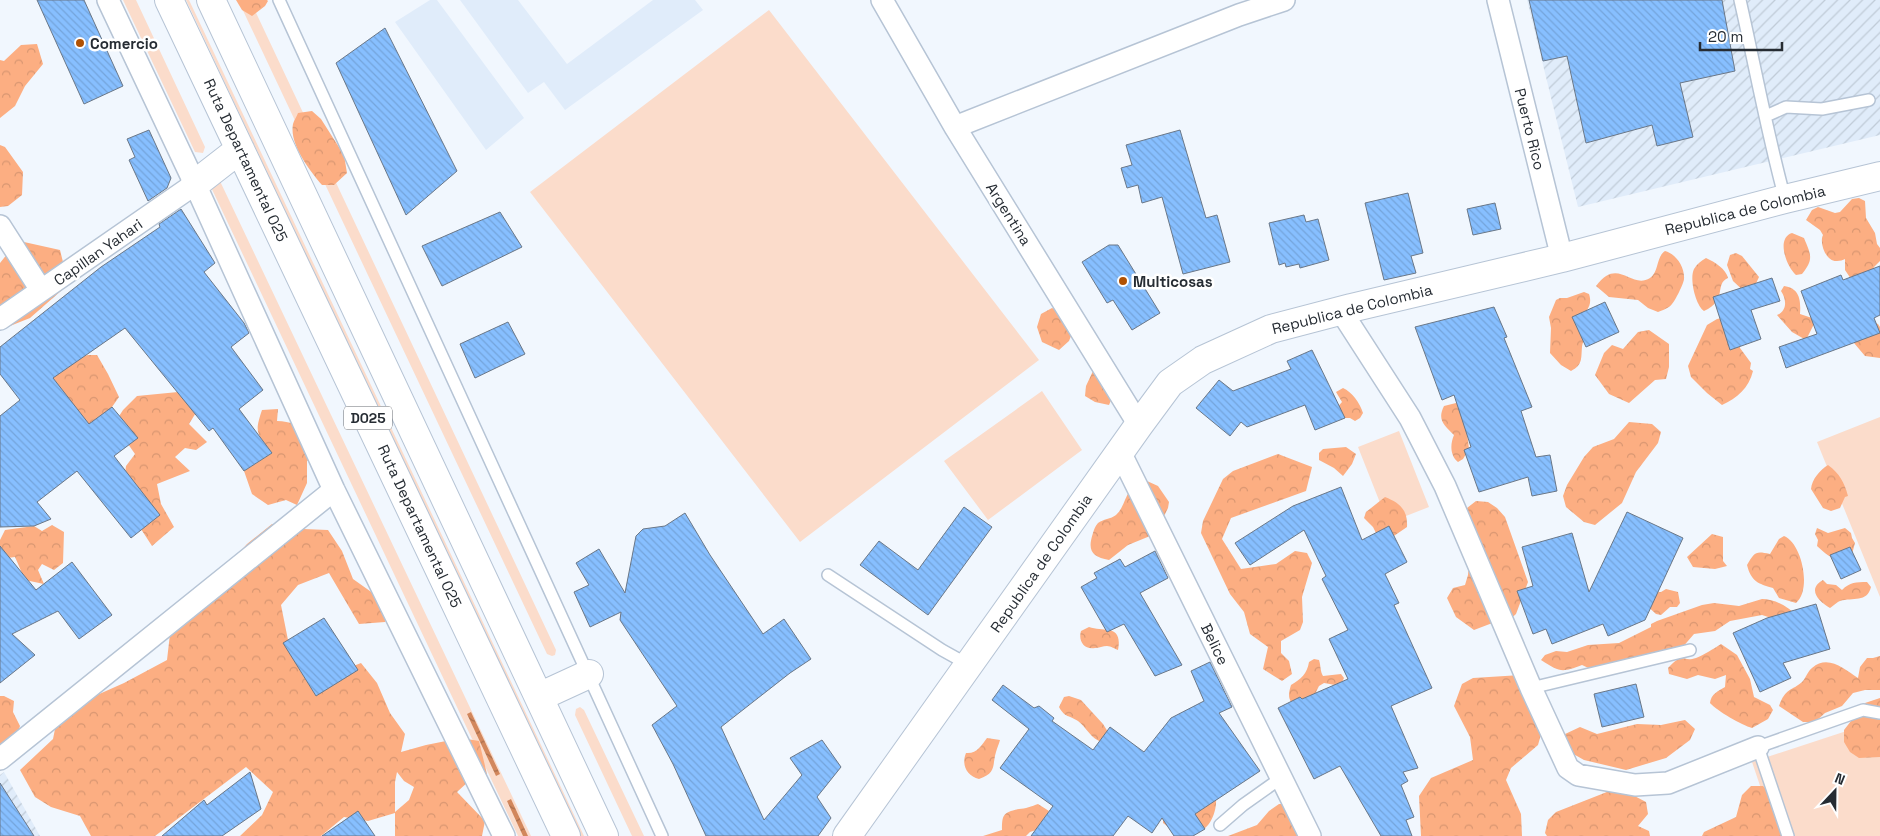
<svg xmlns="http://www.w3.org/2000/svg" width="1880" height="836" font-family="'Space Grotesk',sans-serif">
<defs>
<pattern id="industrial-furrows" width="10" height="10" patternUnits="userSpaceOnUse" patternTransform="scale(1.25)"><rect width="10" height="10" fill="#e0ecfa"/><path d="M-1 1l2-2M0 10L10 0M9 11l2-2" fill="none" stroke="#c0cbd7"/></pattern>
<pattern id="forest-crowns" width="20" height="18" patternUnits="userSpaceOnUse" patternTransform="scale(1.25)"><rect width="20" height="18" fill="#fcae82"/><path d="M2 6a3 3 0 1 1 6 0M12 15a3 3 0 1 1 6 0" fill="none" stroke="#d89671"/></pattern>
<pattern id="water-waves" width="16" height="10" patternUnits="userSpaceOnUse" patternTransform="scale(1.25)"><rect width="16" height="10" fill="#d2875c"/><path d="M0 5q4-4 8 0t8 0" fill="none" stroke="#aa6f4d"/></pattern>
<pattern id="building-back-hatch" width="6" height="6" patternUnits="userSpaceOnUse" patternTransform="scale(1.25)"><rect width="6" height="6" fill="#87bfff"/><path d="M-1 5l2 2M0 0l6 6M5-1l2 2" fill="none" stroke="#74a4db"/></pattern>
</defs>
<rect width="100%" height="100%" fill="#f1f7fe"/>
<path fill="#e0ecfa" d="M430 0H437L524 118 486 150 395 22Z
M460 0H518L567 64 653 0H695L703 10 565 110 544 82 528 93Z"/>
<path fill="url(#industrial-furrows)" d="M1527 0H1880V135L1578 207Z
M4 772 40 836H0V775Z"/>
<path fill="#fbdccb" d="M123 0H136L205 147 203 153 195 152Z
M186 0H189L584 836H579Z
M238 0H250L556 650 555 655 552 656 547 654Z
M769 10 1039 360 800 542 530 192Z
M219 179 531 836H518L209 183Z
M1042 391 1082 450 988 520 944 461Z
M1880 417V597L1817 442Z
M1399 431 1429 507 1388 523 1358 447Z
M580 707 584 710 644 836H632L575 715 576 709Z
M1880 720V836H1777L1752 762Z"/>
<path fill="url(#forest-crowns)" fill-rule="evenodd" d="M236 0H267L268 1 265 6 252 16 242 10Z
M37 44 43 64 25 86 15 106 0 118V60L4 61 21 45Z
M312 111 321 119 344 155 347 173 334 185H322C310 171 289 144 293 124 294 120 297 116 298 113Z
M0 145 5 147 23 172 22 195 8 206 0 207Z
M1859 198 1865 201 1866 218 1875 233 1877 244 1880 248V261L1874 267 1872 272 1851 279 1845 270V259C1843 260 1840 261 1837 261 1826 262 1819 243 1823 235L1820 230 1806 220 1812 210 1818 207 1835 213 1840 212 1852 199Z
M1792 233 1804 238C1811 255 1814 259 1802 274L1796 275C1786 266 1776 238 1792 233Z
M24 242 60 250 64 266 62 290 30 318 10 326 0 319V263L8 253Z
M1665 251C1676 254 1685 267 1684 279 1684 283 1675 301 1672 304 1669 308 1663 310 1658 312L1648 308 1638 300 1609 297 1596 286C1618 256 1631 290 1650 278 1659 272 1656 257 1665 251Z
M1736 253 1742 256 1759 277 1752 292 1749 296 1733 281 1727 265 1730 255Z
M1706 258C1715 262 1726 269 1728 278 1714 284 1728 300 1704 311 1696 306 1689 279 1694 269 1697 264 1701 261 1706 258Z
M1784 286C1800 288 1801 301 1800 314L1812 318 1814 324 1806 340 1792 332 1777 315C1787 311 1787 300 1781 291Z
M1584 292 1589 294C1593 306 1586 311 1580 320L1586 335C1585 339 1582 343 1582 347 1581 358 1583 365 1571 371L1561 365 1550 353 1551 328 1549 317 1556 300 1560 298H1567Z
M1052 308 1067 315 1075 326 1069 341 1059 350 1042 342 1037 327 1041 314Z
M1722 318 1738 325 1740 348 1751 363 1750 369 1753 371C1749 388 1737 398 1722 405L1707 393 1691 377 1688 366 1707 325 1717 319Z
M1866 320 1878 324 1880 327V358L1865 356 1854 343 1855 332Z
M1649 330 1669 344V367L1666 379 1655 380 1629 403 1609 394 1595 375 1604 353 1612 345 1623 349 1638 332Z
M88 355H97L108 374 119 397 112 407 91 426 29 391 60 363Z
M1093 371 1104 373 1114 393 1109 405 1095 402 1085 396 1086 386Z
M1343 388C1352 392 1360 403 1363 413L1360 418 1355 421 1350 418H1343L1334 411 1342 402 1336 392Z
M178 392 197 411 189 424 207 442 196 450 185 448 175 457 190 471 157 484 161 504 174 527 152 546 139 526 124 480 126 466 135 454 114 424 123 410 137 396Z
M1468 400 1467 433 1469 449 1463 459 1458 462C1450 456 1450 444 1454 435 1444 425 1437 420 1444 406Z
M278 409 277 421C305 422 305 435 315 457L307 461V483L297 505 286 500 268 505 252 494 244 471 272 453C257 433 254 434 262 410Z
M1629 422 1652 424 1661 432 1658 443 1636 472 1622 503 1595 525 1584 522 1566 507 1563 496 1567 485 1584 457 1593 447 1614 439Z
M1346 447 1356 454 1352 464 1343 476 1334 468 1319 460V453L1323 449Z
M1278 454 1312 467 1306 491 1231 518 1222 539 1241 569 1276 564 1295 551 1307 553 1312 563 1302 597 1303 622 1300 630 1281 641V653L1289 661 1292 674 1282 681 1263 669 1268 647 1250 634 1244 612 1230 594 1201 533 1203 521 1223 479 1233 471Z
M1828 465C1840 474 1844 482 1848 496L1845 497 1840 508 1831 511 1823 508 1811 489C1812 479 1820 470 1828 465Z
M1147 481 1158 486 1169 502 1168 508 1155 534 1128 545 1109 560C1092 557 1087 551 1093 533 1094 530 1095 526 1098 523 1103 519 1111 519 1116 515 1128 504 1123 486 1147 481Z
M1385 497C1400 503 1408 510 1407 527L1388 540 1378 537 1373 527 1364 518 1366 512Z
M1476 501 1488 502 1497 508 1505 517 1528 582 1516 614 1507 622H1495L1474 630 1456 617 1447 598 1453 588 1465 585 1468 575 1471 539 1463 530 1467 508Z
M272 524 303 529 328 530 342 551 353 579 391 606 385 622 359 624 329 573 298 585 281 605 288 640 299 669 316 696 338 672 361 663 377 683 390 713 405 734 401 752 426 745 461 738 479 741 487 774 469 781 457 792 485 821 482 836H395V813L368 821 344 817 321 836H240L262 815 273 792 246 767 155 836H91L80 816 51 807 35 797 20 770 53 739 56 724 88 699 124 683 167 660 170 634 181 618 247 544ZM397 772 404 781 414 787 409 800 395 812V782Z
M52 525 64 532 63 563 54 570 42 564 38 570 44 584 25 580 15 557 0 559V540L5 530 34 526 42 531Z
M1817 528 1828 533 1845 528 1851 533 1852 538 1855 543 1852 554C1831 560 1833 560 1817 546L1818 540 1815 534Z
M1712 534 1723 537V561L1727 566 1715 569 1693 567 1687 557Z
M1784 536C1802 543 1812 590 1796 603L1779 598 1773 588C1758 584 1751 581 1747 565 1755 552 1755 551 1770 554L1779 539Z
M1823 580 1827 584 1836 585 1842 590C1850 582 1856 582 1867 582L1871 587C1867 603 1853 597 1840 601 1837 602 1833 606 1830 608 1818 601 1807 589 1823 580Z
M1666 589 1678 592 1680 603 1677 607H1670L1661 615 1656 614 1644 603 1648 593 1661 592Z
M1762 599C1775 599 1789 607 1798 617L1790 624 1762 615 1730 621 1715 631 1694 634 1675 656 1627 659 1622 660 1614 668 1597 672 1582 665C1561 673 1560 672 1541 660L1545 655 1556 651 1567 652 1588 645 1619 643 1651 627V624L1657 621 1702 605 1714 603 1739 606Z
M1089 627C1104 632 1123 624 1118 650 1115 649 1111 646 1107 646 1103 646 1099 648 1095 648 1084 650 1078 641 1081 631Z
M1721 644 1737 655 1750 679 1754 697 1770 705 1773 710 1768 719 1752 728C1742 725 1717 711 1710 703 1711 694 1718 691 1725 687L1726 675 1715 679 1698 675 1687 679 1669 674 1668 668C1685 650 1681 663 1696 658 1704 655 1713 649 1721 644Z
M1880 656V690H1865L1853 693 1842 706 1825 713 1815 722H1803L1779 706C1786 687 1791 692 1803 681 1806 677 1808 671 1812 668 1828 654 1844 669 1858 678L1860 667 1867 658H1873Z
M1314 659 1319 660C1321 666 1320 671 1323 676L1341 674 1344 678 1341 684 1335 685 1324 683 1319 686 1311 702 1298 710C1289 701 1287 698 1291 685 1301 679 1307 674 1309 662Z
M1521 675 1547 713 1538 745 1511 768 1506 780 1521 814 1522 836H1421L1419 796 1431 778 1473 760 1470 737 1454 706 1462 684 1473 678Z
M0 696H4L14 701 13 712 20 726 15 742 0 745Z
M1069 696 1081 700 1103 724 1108 732 1102 742C1091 739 1087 728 1078 721 1069 715 1065 718 1059 707L1064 697Z
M1880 698V757L1859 758 1850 752 1844 742V730L1865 703Z
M1685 720 1695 729 1690 740 1666 758 1626 770 1584 760 1561 747 1563 735 1580 727 1597 734 1637 724 1661 725Z
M987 738 1000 740C999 744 997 748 996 752 992 765 997 773 979 779 967 776 961 765 966 753 977 754 981 746 987 738Z
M1751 786H1763L1772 795 1782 836H1702L1704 832 1736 817 1742 795Z
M1612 790 1625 791 1646 802 1648 814 1638 826 1649 831 1650 836H1547L1545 833 1548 820 1556 812Z
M1216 799C1217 812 1209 832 1194 833 1183 835 1171 829 1163 823V817Z
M1038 804 1049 811 1036 830 1030 832 1026 836H983L1002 830C1002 815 1003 812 1019 809 1025 809 1032 806 1038 804Z
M1279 804H1285L1309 836H1228L1257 825 1269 811Z"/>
<path fill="url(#water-waves)" d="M471 712 500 774 496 776 467 714Z
M511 799 528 836H523L507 801Z"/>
<path fill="url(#building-back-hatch)" stroke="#6a7787" d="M37 0H84L123 86 84 104Z
M1529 0H1722L1735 71 1680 83 1693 137 1657 146 1652 125 1586 143 1567 56 1543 61Z
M385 28 457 171 406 215 336 63Z
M149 130 171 178 167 188 148 201 129 160 135 157 127 139Z
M1180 130 1206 218 1217 215 1230 262 1183 274 1162 197 1142 203 1138 185 1127 188 1121 168 1132 165 1126 145Z
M1408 193 1423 253 1411 256 1416 273 1384 280 1365 203Z
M1495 203 1501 229 1473 235 1467 209Z
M181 209 215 263 204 272 244 323 249 333 231 347 263 390 239 409 272 453 244 471 213 428 209 431 125 328 53 378 89 424 112 407 138 438 114 456 160 515 131 538 77 471 37 502 51 519 34 526 0 527V416L20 400 0 374V347L101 267 160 227 159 224Z
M500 212 522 247 442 286 422 246Z
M1304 215 1306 222 1318 219 1329 260 1300 268 1299 264 1286 267 1285 263 1279 265 1269 223Z
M1109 245H1118L1160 313 1132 330 1113 300 1107 303 1082 262Z
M1880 266V315L1874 318 1880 333 1786 368 1779 347 1817 334 1801 291 1841 275 1843 280Z
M1772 278 1780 301 1751 310 1761 339 1730 350 1713 297Z
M1605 302 1619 332 1586 347 1572 317Z
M1494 307 1507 337 1504 338 1532 407 1521 411 1536 457 1550 455 1557 491 1532 496 1528 477 1479 492 1464 450 1471 447 1454 395 1442 400 1415 327Z
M508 322 525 354 475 378 460 344Z
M1312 350 1345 418 1315 430 1305 405 1247 427 1241 422 1230 436 1196 408 1219 380 1233 391 1291 369 1287 361Z
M1341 487 1362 540 1389 526 1407 562 1385 574 1399 603 1394 605 1432 688 1391 706 1418 768 1403 772 1408 781 1401 785 1414 817 1406 820 1412 836H1381L1340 766 1314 779 1278 708 1300 697 1302 699 1348 679 1329 639 1348 630 1322 579 1326 576 1304 530 1250 565 1235 543 1293 506Z
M964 507 992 527 928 615 860 565 879 541 918 570Z
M1627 512 1683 538 1645 620 1608 636 1603 624 1552 644 1546 629 1533 634 1517 591 1533 586 1522 547 1572 533 1589 592Z
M685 513 710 555 763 634 784 619 811 659 790 673 721 727 764 820 802 775 790 758 822 740 841 767 817 797 831 818 818 836H706L673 764 652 725 677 706 620 620 621 612 590 627 574 592 589 585 576 563 599 549 625 593 636 536 643 529 665 526Z
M0 546 36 590 72 562 112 615 79 639 58 611 12 634 35 655 0 683Z
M1850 547 1861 570 1841 579 1830 555Z
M1155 551 1168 578 1140 593 1182 665 1155 676 1124 624 1107 632 1081 587 1097 578 1094 573 1120 559 1125 567Z
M1816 604 1830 649 1783 663 1791 678 1760 692 1733 633 1767 618Z
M324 618 358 670 316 696 283 643Z
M1210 662 1232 707 1219 713 1260 771 1195 814 1205 829 1193 836H1174L1162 818 1152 833 1128 816 1113 836H1031L1053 806 1000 768 1029 729 992 700 1003 685 1034 708 1039 706 1054 718 1052 721 1093 750 1110 727 1144 752 1171 718 1204 701 1191 671Z
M1636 684 1644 717 1602 727 1594 694Z
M250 772 261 809 222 836H162L204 800 207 805Z
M0 783 34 836H0Z
M358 811 375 836H322Z"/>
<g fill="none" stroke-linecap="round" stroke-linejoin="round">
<defs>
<path id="lane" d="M279 0 662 836
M1740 0C1755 66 1767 133 1785 199
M1766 116 1786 107 1822 109 1869 100
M828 575 942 650 969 665
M1531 688 1690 650
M1220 825 1243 805 1281 778
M1788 836 1758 747 1863 710 1880 713"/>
<path id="street" d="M108 0 195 184 334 490 504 836
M882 0 955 127 1139 425
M1498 0 1562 258
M955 127 1239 15 1284 0
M0 226 41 290
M1341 311 1410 418 1445 486 1531 688 1568 768 1578 775 1635 785 1668 783 1758 747
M0 319 195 184
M1120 452 1310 836
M0 759 334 490"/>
<path id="secondary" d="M847 836 1139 425 1170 383 1203 360 1271 329 1351 308 1562 258 1785 199 1880 176"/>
<path id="highway" d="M169 0 566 836
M211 0 604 836
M195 184 240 149
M539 697 589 674"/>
</defs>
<use href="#lane" stroke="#b6c4d5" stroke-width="14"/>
<use href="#street" stroke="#b6c4d5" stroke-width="24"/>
<use href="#secondary" stroke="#b6c4d5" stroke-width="30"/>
<use href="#highway" stroke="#b6c4d5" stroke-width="30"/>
<use href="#lane" stroke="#fff" stroke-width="11"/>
<use href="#street" stroke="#fff" stroke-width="21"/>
<use href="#secondary" stroke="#fff" stroke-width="28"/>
<use href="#highway" stroke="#fff" stroke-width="28"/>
</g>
<g fill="#b05103" stroke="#fff" stroke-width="2">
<circle cx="80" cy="43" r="5"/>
<circle cx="1123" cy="281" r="5"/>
</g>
<g text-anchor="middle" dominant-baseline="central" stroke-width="5" stroke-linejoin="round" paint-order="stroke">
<rect fill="#fff" stroke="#676b70" stroke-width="1" x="344" y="406.5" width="48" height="23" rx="4"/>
<g font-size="14" font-weight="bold" fill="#262c33">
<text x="368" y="418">D025</text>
</g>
<g font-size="15" font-weight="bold" fill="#262c33" stroke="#fff" text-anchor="start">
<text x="90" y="43">Comercio</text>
<text x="1133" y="281">Multicosas</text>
</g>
<g font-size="15" fill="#262c33" stroke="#fff">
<text transform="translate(1530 129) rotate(76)">Puerto Rico</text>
<text transform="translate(246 160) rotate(65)">Ruta Departamental 025</text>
<text transform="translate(1745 210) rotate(-14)">Republica de Colombia</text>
<text transform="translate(1009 214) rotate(58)">Argentina</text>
<text transform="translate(98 252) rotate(-35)">Capillan Yahari</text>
<text transform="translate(1352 309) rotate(-14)">Republica de Colombia</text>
<text transform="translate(420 526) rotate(65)">Ruta Departamental 025</text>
<text transform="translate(1041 563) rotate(-55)">Republica de Colombia</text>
<text transform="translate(1215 644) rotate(64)">Belice</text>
</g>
</g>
<g transform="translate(1835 791) rotate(22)" stroke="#ffffff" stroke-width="4" paint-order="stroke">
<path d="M0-4L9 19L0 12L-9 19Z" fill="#262c33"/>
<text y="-8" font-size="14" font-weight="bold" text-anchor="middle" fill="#262c33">N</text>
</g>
<path d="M1700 42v8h82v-8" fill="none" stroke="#262c33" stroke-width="2.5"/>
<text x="1708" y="42" font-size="15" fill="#262c33" stroke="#ffffff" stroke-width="4" paint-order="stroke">20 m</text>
</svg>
